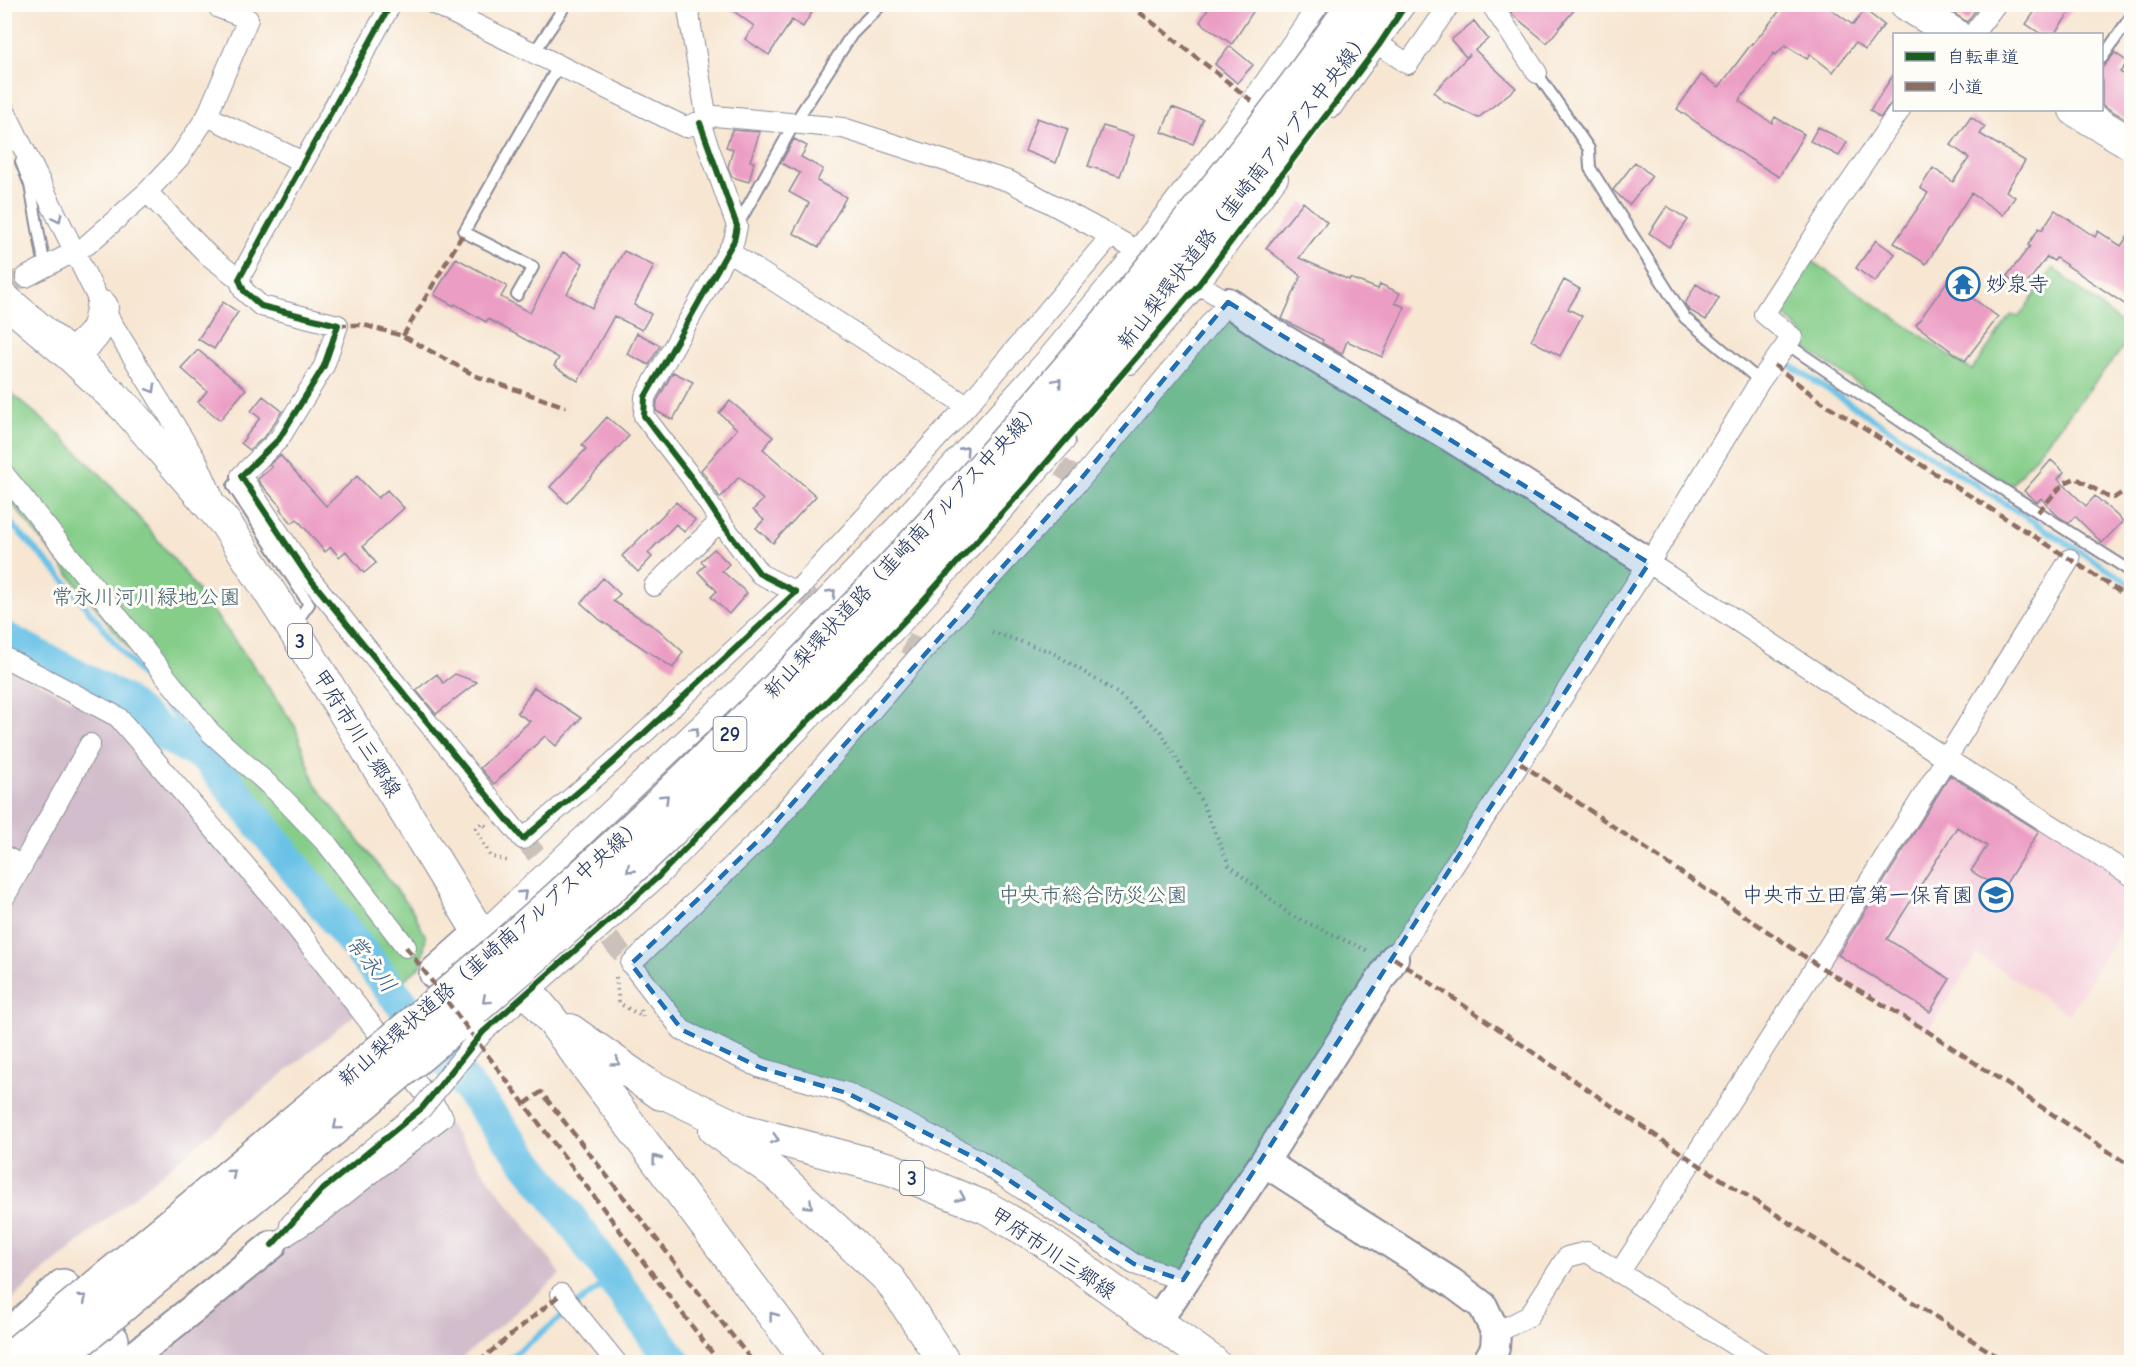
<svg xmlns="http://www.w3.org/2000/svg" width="2136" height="1367" font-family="'Comic Neue','Klee One',sans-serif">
<rect width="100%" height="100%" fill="#fdfcf7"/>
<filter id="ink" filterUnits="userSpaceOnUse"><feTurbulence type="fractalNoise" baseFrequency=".0167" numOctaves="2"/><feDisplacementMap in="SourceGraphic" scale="12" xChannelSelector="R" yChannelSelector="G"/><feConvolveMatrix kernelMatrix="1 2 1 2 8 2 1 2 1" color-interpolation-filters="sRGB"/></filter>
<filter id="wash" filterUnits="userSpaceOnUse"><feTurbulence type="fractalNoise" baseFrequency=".008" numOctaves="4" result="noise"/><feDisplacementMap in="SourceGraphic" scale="24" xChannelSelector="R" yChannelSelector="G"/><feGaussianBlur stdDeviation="1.35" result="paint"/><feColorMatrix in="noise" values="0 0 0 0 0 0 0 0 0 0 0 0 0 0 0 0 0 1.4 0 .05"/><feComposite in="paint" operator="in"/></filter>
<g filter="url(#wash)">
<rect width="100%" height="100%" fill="#f7e6d2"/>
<path fill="#f5cfda" d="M1947 759 2131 876V914L2069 1014 1977 955 1927 1031 1817 965Z"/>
<path fill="#d1bdcb" d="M4 664 110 721 363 1008 46 1269 5 1306Z
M443 1117 561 1274 457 1362H127Z"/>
<path fill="#85cd89" stroke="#507e74" stroke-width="1.5" d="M1810 260 1972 370 2011 315 2019 317 2053 268 2131 331V338L2011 486 1797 343 1803 334 1778 308Z
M1228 302 1649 563 1183 1280 1134 1264 979 1160 682 1030 631 964 765 834Z
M4 387 54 429 103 477 147 527 184 572 255 668 295 726 315 784 413 911 426 937 421 966 399 984 5 495Z"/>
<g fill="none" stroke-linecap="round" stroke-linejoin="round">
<path stroke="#6ac2e7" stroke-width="6" d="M1788 364 2132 585
M4 516 65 581 208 758
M505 1362 612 1277"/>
<path stroke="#6ac2e7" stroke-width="34" d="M4 638 122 700 160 732 208 758 553 1195 674 1362"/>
</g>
<g id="blocks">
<path fill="#ec9dc4" d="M724 4H817L803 27 792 20 769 55 745 39 754 26Z
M1211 4H1258L1232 44 1200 22Z
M1506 4H1579L1547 43 1513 15Z
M1785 4H1824L1853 25 1865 10 1884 25 1865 50 1855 43 1833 72 1810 54 1807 59 1785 45 1776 55 1774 53 1739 101 1772 123 1775 117 1804 134 1779 177 1750 159 1677 109 1701 75 1719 87 1752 43 1753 44Z
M1962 4H1980L1967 22 1955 14Z
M2040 4H2076L2054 34H2041L2026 24Z
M1474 21 1488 39 1475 50 1516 88 1478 118 1442 100 1434 92 1470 54 1466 57 1451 40Z
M1230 46 1253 65 1237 83 1215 64Z
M2115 53 2128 62 2120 72 2132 79V123L2102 105V68Z
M1894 74V99L1880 118 1870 110Z
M1172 107 1203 119 1193 144 1162 132Z
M1971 117 1985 127 1980 134 2025 161 2006 191 2015 197 2003 215 1971 193 1926 264 1894 243 1928 193 1920 188 1933 168 1953 182 1969 158 1951 145Z
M1037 118 1068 129 1056 163 1025 151Z
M1103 126 1134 136 1120 176 1088 166Z
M1818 127 1847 142 1839 156 1810 141Z
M732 130 760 132 750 161 754 162 749 182 732 177 728 167 733 149 726 147Z
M794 139 807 146 801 157 823 169 817 181 846 197 819 247 793 233 809 203 789 192 800 173 781 163Z
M1635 162 1652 176 1629 205 1613 190Z
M1303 202 1327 222 1299 258 1349 280 1350 278 1378 289 1380 284 1400 293 1395 303 1405 307 1382 357 1347 341 1342 354 1322 343 1323 340 1282 319 1301 276 1266 248Z
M1667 206 1688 220 1669 247 1649 233Z
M2055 210 2095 237 2098 231 2121 246 2132 230V309L2056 258 2054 261 2047 257 2023 289 2007 276 2030 246 2028 245 2039 228 2042 230Z
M1876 240 1895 254 1875 282 1856 268Z
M624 251 654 266 634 305 651 314 642 330 614 316 578 381 554 366 559 358 488 319 486 322 455 304 454 306 434 295 456 258 507 286 501 297 530 313 563 252 583 263 567 294 592 308Z
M1564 280 1580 289 1568 309 1582 316 1560 356 1531 340Z
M1948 280 1998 317 1965 361 1916 325Z
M1696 284 1719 298 1706 320 1689 310 1685 304Z
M223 302 238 312 214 349 198 339Z
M637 333 660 345 649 365 627 354Z
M198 350 246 389 220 420 198 402 207 391 181 368Z
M673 372 693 382 673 420 656 411 657 401Z
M263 396 282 411 267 434 250 450 241 443 260 418 251 411Z
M730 401 773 437 763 449 816 496 773 543 756 528 764 520 753 510 763 500 739 477 720 498 701 470 737 429 719 413Z
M607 417 629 436 567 503 550 487 586 449 582 445Z
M280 455 326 506 357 476 378 498 387 490 404 508 363 546 376 563 364 573 346 551 339 557 331 547 325 552 297 519 292 523 280 509 282 508 259 482 258 479 272 467 269 465Z
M2051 460 2064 472 2058 479 2086 506 2095 496 2123 521 2102 543 2075 516 2069 523 2059 517 2041 498 2037 502 2024 491Z
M676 502 695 520 684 532 676 524 648 553 652 557 638 572 622 556Z
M714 549 729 564 722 571 747 593 729 614 711 597 717 591 698 572 705 565 701 561Z
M603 578 620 594 613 601 658 629 683 652 673 668 600 620 581 603Z
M437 674 443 683 455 674 477 682 436 714 416 690Z
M534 687 581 718 556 746 545 736 494 784 480 768 530 721 517 713Z
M1950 775 2039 831 2002 890 1971 871 1987 846 1957 827 1887 939 1950 979 1930 1012 1838 955Z"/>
</g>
</g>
<g filter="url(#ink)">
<use href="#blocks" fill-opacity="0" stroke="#898a98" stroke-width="1.5"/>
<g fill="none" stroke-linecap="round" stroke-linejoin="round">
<path stroke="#cbc1bb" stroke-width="20" stroke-dasharray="20 10" stroke-linecap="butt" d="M4 285 26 277
M1035 450 1080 480
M796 592 923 651
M523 839 559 880
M590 916 631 964"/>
<defs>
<path id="lane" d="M534 53 566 4
M2102 58 2132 15
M1537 73 1589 149 1590 168 1685 318 1760 381
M21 162 30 185 45 267
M737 226 794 124 852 34 882 4
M517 295 533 267 464 232 559 65
M1787 344 1977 473 2132 572
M241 476 233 486 309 604 294 625"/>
<path id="street" d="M391 4 239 279 244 291 261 306 338 325 324 366 279 439 241 476 307 575 523 839 611 764 796 592 760 574 720 521 691 477 644 416 645 397 728 251 734 241 737 226 700 123
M434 4 685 127 715 116 843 128 1011 182 1111 236 967 406 796 592
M687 4 707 119
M1491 4 1537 73
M1973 34 1996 4
M1368 37 1408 64 1450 4
M1332 107 1406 4
M4 109 102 307 198 463 212 495
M207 116 303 162
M147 192 208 255 239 279
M1111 236 1199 284 1228 302 1080 480 923 651 765 834 631 964 682 1030 761 1068 847 1093 979 1160 1134 1264 1183 1280
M87 245 147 192 179 158 207 116 248 19 219 8 220 4
M728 251 967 406
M26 277 66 256
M1130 364 1199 284 1278 178
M4 474 211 733 277 792 327 844 406 947
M1649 563 1947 759 2132 876
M654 586 720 521
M4 657 118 717 278 904 443 1117 321 1213 272 1245
M4 856 21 865
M4 898 90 744
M480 934 739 688 895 527 1049 356 1137 250 1252 101 1319 4
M1394 958 1649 563 1760 381 1792 337 1764 314 1826 218 1900 110
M483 1032 658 877 909 616 1065 441
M290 1225 321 1191 404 1123
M1619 1273C1773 1038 1922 799 2070 559
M561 1294 616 1362
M1496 1333 1529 1316 1567 1257 1587 1252 1761 1362"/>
<path id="secondary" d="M1228 302 1273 333 1450 437 1649 563
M1264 1162 1451 1282 1483 1306 1496 1333 1495 1348 1487 1362
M1156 1323 1264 1162 1394 958
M127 1362 272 1245"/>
<path id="primary" d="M1906 4 1954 34
M2075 110 2132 144
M4 299 71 356 127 409 226 524 292 627 480 934 551 1019 808 1362
M71 356C92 337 99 335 102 307
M570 1030 661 1094
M644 1083 742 1130 890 1169 987 1208 1041 1239 1213 1362
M715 1130 775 1173 890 1280 944 1362"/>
<path id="highway" d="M436 973 480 934
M4 1341 63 1286
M82 1362 112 1340"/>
</defs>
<use href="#lane" stroke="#898a98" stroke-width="14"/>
<use href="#street" stroke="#898a98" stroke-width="22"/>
<use href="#secondary" stroke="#898a98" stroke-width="32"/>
<use href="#primary" stroke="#898a98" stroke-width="34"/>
<use href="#highway" stroke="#898a98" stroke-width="36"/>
<path stroke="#898a98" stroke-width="4" stroke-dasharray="1.5 4.5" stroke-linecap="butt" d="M992 632 1052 652 1117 693 1161 732 1203 804 1229 865 1289 914 1370 952
M486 826 482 823 476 828 490 856 507 861
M616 977 619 1003 643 1017 641 1010
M1987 1362 1993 1354"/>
<use href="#lane" stroke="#fff" stroke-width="10"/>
<use href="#street" stroke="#fff" stroke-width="20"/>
<use href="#secondary" stroke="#fff" stroke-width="28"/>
<use href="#primary" stroke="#fff" stroke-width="32"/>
<use href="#highway" stroke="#fff" stroke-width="33"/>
<defs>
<path id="street-bridge" d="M404 1123 422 1108 483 1032"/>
<path id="highway-bridge" d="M5 1362C112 1274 218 1186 324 1097 401 1033 478 970 552 903 760 717 953 511 1130 295 1207 200 1284 105 1354 4
M54 1362C143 1289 231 1215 319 1141 434 1044 549 947 658 843 927 588 1172 307 1387 4"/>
</defs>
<use href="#street-bridge" stroke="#898a98" stroke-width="22" stroke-linecap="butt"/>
<use href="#highway-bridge" stroke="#898a98" stroke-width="36" stroke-linecap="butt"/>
<use href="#street-bridge" stroke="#fff" stroke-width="20"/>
<use href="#highway-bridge" stroke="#fff" stroke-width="33"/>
<path stroke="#8d6e63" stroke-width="4.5" stroke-dasharray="9 4.5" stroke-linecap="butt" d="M1129 4 1252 101
M338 325H364L403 336 476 376 566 407
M403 336 464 232
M1774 365 1819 400 2070 559 2132 600
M2038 512 2064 483 2076 478 2108 497 2114 498 2132 486
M1520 763 1817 965 1927 1031 2132 1167
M406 947 719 1362
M1394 958 1693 1161 2006 1362
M525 1104 541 1092 753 1362
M478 1362 561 1294"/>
<defs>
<path id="cycleway" d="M391 4 239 279 244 291 261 306 338 325 324 366 279 439 241 476 307 575 523 839 611 764 796 592 760 574 720 521 691 477 644 416 645 397 728 251 734 241 737 226 700 123
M272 1245 321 1191 422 1108 483 1032 658 877 909 616 1029 483 1199 284 1379 45 1406 4"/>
</defs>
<use href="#cycleway" stroke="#fdfcf7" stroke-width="10"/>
<use href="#cycleway" stroke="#1b5e20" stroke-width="6"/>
</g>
<defs><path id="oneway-chevron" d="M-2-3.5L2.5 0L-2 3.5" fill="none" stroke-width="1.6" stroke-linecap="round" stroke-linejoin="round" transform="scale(1.5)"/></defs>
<g stroke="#8d97ae">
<use href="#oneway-chevron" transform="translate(58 218) rotate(64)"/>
<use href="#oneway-chevron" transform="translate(1058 382) rotate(-50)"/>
<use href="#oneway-chevron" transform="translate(152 389) rotate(59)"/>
<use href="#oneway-chevron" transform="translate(965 450) rotate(-48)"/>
<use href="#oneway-chevron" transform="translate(832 593) rotate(-46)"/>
<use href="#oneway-chevron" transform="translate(695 731) rotate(-44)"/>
<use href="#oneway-chevron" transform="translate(665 798) rotate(-44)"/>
<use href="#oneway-chevron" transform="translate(630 869) rotate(137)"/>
<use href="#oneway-chevron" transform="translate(523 894) rotate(-43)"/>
<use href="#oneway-chevron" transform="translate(486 1000) rotate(138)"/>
<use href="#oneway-chevron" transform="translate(616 1062) rotate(37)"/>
<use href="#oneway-chevron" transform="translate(337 1126) rotate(140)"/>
<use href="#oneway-chevron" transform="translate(775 1139) rotate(16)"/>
<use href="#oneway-chevron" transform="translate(656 1159) rotate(-127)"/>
<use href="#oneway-chevron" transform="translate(232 1173) rotate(-40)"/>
<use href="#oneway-chevron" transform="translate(961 1197) rotate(23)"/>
<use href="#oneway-chevron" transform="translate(809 1205) rotate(43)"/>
<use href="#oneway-chevron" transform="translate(83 1298) rotate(-40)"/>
<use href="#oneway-chevron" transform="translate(773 1316) rotate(-127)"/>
</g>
</g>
<path fill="#1f6fb2" fill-opacity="0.2" stroke="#1f6fb2" stroke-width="4.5" stroke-dasharray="12 8" stroke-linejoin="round" d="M1228 302 1649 563 1183 1280 1134 1264 979 1160 847 1093 761 1068 682 1030 631 964 765 834 1080 480Z"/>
<defs>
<symbol id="temple-ring" viewBox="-11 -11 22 22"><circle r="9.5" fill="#fdfcf7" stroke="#1f6fb2" stroke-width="1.5"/><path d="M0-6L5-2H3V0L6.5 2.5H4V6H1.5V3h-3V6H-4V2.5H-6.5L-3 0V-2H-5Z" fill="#1f6fb2"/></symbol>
<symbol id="school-ring" viewBox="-11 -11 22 22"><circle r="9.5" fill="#fdfcf7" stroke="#1f6fb2" stroke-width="1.5"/><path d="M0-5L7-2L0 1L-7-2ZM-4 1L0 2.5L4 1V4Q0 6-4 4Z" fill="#1f6fb2"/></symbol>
</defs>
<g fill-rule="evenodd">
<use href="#temple-ring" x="1944" y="265" width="38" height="38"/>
<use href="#school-ring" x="1977" y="876" width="38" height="38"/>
</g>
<g text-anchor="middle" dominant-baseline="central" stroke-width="6" stroke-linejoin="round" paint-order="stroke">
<g fill="#fdfcf7" stroke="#5f6c8c" stroke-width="1.5">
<rect x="288" y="624" width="24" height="34" rx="4.5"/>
<rect x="713.5" y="717" width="33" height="34" rx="4.5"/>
<rect x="900" y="1161" width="24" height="34" rx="4.5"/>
</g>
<g font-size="20" font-weight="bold" fill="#1b2f5e">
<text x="300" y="641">3</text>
<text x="730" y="734">29</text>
<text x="912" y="1178">3</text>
</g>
<g font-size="21" fill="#1b2f5e" stroke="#fdfcf7">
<text transform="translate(1244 190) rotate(-52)">新山梨環状道路（韮崎南アルプス中央線）</text>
<text transform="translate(903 550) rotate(-47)">新山梨環状道路（韮崎南アルプス中央線）</text>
<text transform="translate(357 733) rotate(58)">甲府市川三郷線</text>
<text transform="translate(491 952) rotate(-41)">新山梨環状道路（韮崎南アルプス中央線）</text>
<text transform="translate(1053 1253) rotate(34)">甲府市川三郷線</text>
</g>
<g font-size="21" fill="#1b2f5e" stroke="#fdfcf7" text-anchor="start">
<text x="1986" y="284">妙泉寺</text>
<text x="1973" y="895" text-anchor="end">中央市立田富第一保育園</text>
</g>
<g font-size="21" fill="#3b5e6b" stroke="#fdfcf7">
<text x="146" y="597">常永川河川緑地公園</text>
<text x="1093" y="895">中央市総合防災公園</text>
</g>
<g font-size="22" font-style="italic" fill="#335b87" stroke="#fdfcf7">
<text transform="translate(371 964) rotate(52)">常永川</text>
</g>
</g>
<rect width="2136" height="1367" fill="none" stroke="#fdfcf7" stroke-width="24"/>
<rect x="1893" y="33" width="210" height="78" fill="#fdfcf7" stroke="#a3aaba" stroke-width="1.5"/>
<rect x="1905" y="52" width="30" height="9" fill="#1b5e20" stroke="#a3aaba" stroke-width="1.5"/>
<text x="1947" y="63" font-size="18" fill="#1b2f5e">自転車道</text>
<rect x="1905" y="82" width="30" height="9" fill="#8d6e63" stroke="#a3aaba" stroke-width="1.5"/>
<text x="1947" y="93" font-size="18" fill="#1b2f5e">小道</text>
</svg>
